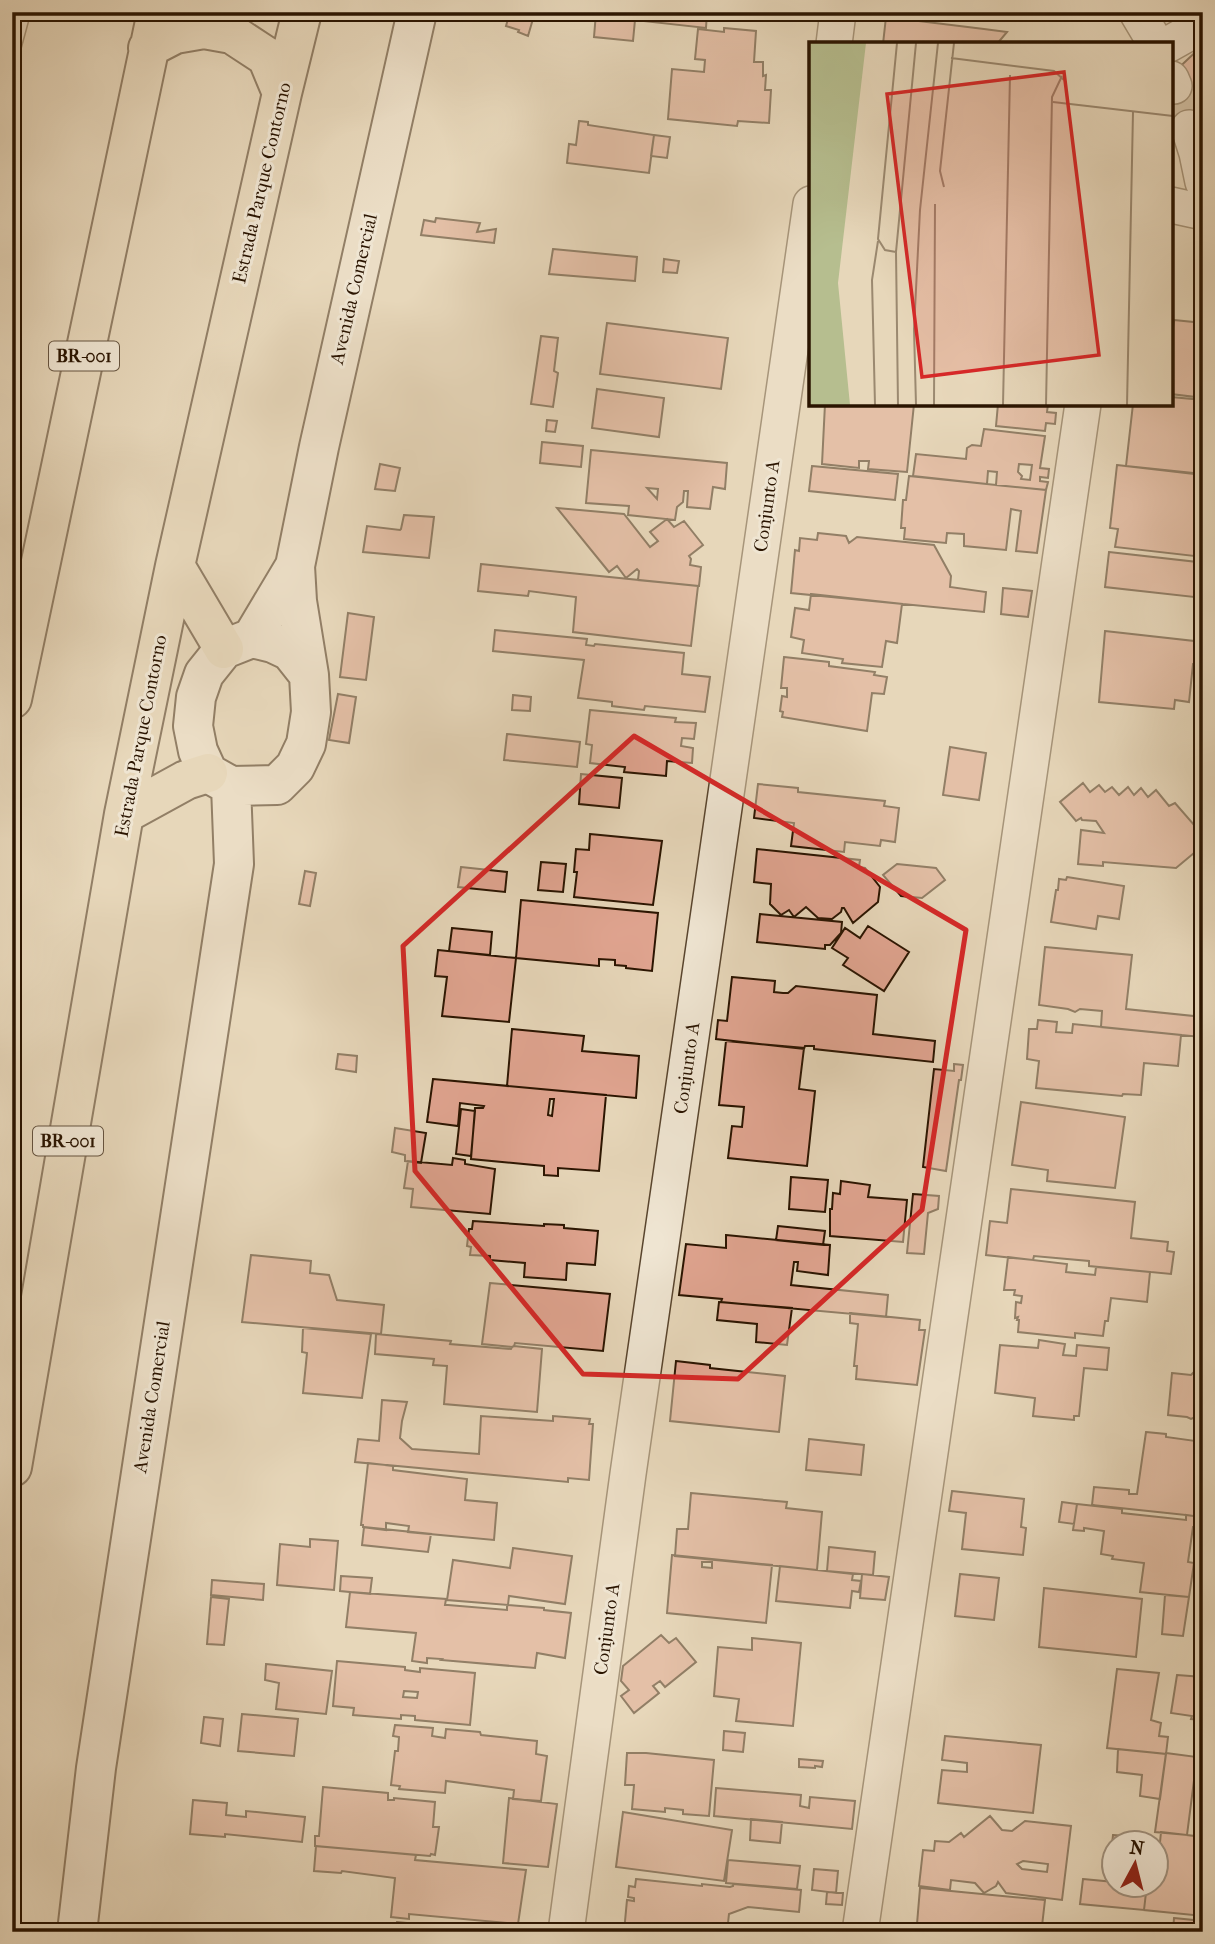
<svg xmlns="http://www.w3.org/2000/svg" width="1215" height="1944" font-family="'IM FELL French Canon',serif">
<rect width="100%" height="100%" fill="#e7d7ba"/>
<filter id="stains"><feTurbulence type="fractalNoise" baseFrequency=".00286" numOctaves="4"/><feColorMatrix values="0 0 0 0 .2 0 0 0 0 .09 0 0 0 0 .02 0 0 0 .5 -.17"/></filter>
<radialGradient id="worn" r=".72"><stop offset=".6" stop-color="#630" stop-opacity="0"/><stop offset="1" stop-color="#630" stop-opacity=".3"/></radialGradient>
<path fill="#e1a591" stroke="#2a1400" stroke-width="2" fill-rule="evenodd" d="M510 12H535L528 36 518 32 519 30 506 26Z
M612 12H707L706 28 635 20 633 41 594 37 596 13 611 15Z
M886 17 984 29 1007 32 997 44H883Z
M724 28 756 31 754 62H763V76L766 75 765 90H771L769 123 738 121 737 126 668 119 672 69 704 72 705 60 695 59 698 29 724 32Z
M1203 45V111L1171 131V75Z
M579 121 588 122V125L654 135 649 173 567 163 569 144 576 145Z
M654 135 670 137 667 158 651 156Z
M436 218 480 223 477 232 496 229 494 243 421 235 424 220 435 222Z
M553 249 637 257 635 281 549 274Z
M664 259 679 261 677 273 663 272Z
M1174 320 1203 323V393L1196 392V397L1171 394V342Z
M607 323 728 338 721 389 600 374Z
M541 336 558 338 554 371 558 373 553 407 531 404Z
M597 389 664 398 659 437 592 428Z
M1171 397 1203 400V474L1126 466 1133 404H1171Z
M825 404H914L907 472 868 469 869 461H859V468L822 464Z
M998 404H1048L1047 412 1056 413 1055 424 1046 423 1045 431 996 426Z
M547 420 557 421 555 432 546 431Z
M984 429 1045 436 1040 468 1049 469 1048 478 1040 477V481L1048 482 1046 490 996 485 997 472 988 471 987 484 913 476 916 454 966 459 967 448 972 445 981 446ZM1019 464 1032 465 1030 480 1021 479 1022 476 1018 472Z
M542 442 583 446 581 467 540 463Z
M591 450 727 463 725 489 713 487 710 509 687 507 688 491H684L683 502 677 507 675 520 628 515 629 506 586 503ZM647 488 658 489 657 499Z
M380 464 400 468 395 491 375 489Z
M1117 465 1203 475V557L1115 547 1118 529 1110 528Z
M812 466 898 474 895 500 809 491Z
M909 476 1046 490 1037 553 1016 551 1021 511 1011 509 1006 550 964 546V534L947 533 946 543 904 539 905 528H901L903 500H906Z
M557 508 624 514 650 547 658 541 650 532 667 519 674 527 684 521 703 545 689 556 691 559 690 565 701 567 699 586 638 580 639 571 637 569 626 578 617 566 609 572Z
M404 515 434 517 429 558 363 552 367 526 400 530 401 529Z
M818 533 846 536 849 543 857 537 934 545 951 576 950 587 986 592 984 612 791 593 795 550 799 551 800 538 817 540Z
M1109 552 1197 562 1194 597 1105 587Z
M481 564 698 586 691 646 573 632 576 597 529 591 528 596 478 591Z
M1003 588 1032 591 1028 617 1001 614Z
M811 594 902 604 897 643 886 641 882 667 842 663 843 659 802 653 804 640 791 637 795 608 809 610Z
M348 613 374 617 366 680 340 677Z
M495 630 587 639 586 645 594 646 595 644 684 653 682 674 710 677 705 712 645 706 644 710 612 706V702L578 698 584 660 493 651Z
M1105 631 1203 642V665L1193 664 1189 702 1175 700 1174 709 1099 702Z
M784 657 829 662V666L875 672 874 675 887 677 884 694 872 693 867 731 782 717 783 712 780 711 782 696 787 697V688H781Z
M338 694 356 697 349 743 329 740Z
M513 695 531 697 530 711 512 710Z
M590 710 676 718 675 722 696 723 694 739 682 738 681 746 693 748 692 763 667 761 666 776 624 772 625 767 590 763 592 745 586 744Z
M507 734 580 742 577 767 504 760Z
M950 747 986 753 979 800 943 795Z
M581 774 622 778 619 808 579 804Z
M1083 783 1090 792 1099 785 1105 792 1112 787 1119 795 1128 787 1134 795 1141 788 1148 797 1156 790 1169 806 1175 803 1202 834 1200 848 1176 868 1103 862V866L1078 864 1081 830 1104 833 1096 821 1082 820 1081 818 1076 821 1060 802Z
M758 784 798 788V792L885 801 884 806 899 808 895 842 881 840 880 846 845 842 844 852 791 846 794 823 754 818Z
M590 834 662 841 653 905 574 897 577 872H574L576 849 589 850Z
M757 849 860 860 859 867 865 868 880 887 878 902 853 923 844 908H842L841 912 832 919 818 918 806 907 794 917 789 910 781 915 770 904 771 884 754 882Z
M541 862 566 864 563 892 538 890Z
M897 864 936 868 945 880 922 898 901 896 883 875Z
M461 867 507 872 505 892 458 887Z
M305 871 316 873 310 906 299 904Z
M1067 877 1124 886 1119 919 1098 916 1096 929 1051 922 1056 890H1058L1059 879 1066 880Z
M521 900 658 913 652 971 626 968V966L615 965V960L599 959V966L516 958Z
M760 914 842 922 841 933 830 945H825V949L757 942Z
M868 926 909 952 884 991 843 965 848 958 832 948 845 928 860 938Z
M452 928 492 932 490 955 449 951Z
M1045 947 1132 955 1126 1009 1203 1017 1201 1037 1101 1027 1102 1011 1080 1009 1075 1012 1068 1009 1039 1005Z
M438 950 516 958 509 1022 442 1016 447 977 435 976Z
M732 977 775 981 774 992 783 993H788L796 986 877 995 873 1034 935 1041 933 1062 814 1049V1046H805L804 1049 716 1039 718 1020 727 1021Z
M1038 1020 1057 1022 1056 1032 1072 1033 1073 1024 1181 1035 1178 1066 1144 1063 1141 1095 1123 1094 1122 1096 1036 1088 1039 1061 1027 1059 1029 1029H1037Z
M512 1029 584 1036 582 1051 639 1056 636 1098 507 1086Z
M726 1041 804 1048 799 1089 815 1091 807 1166 728 1158 732 1126 742 1127 744 1107 719 1105Z
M338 1054 357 1056 356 1072 336 1069Z
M954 1064 963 1065 961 1080H959L946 1171 923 1167 934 1069 954 1071Z
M433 1079 606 1095 599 1171 558 1168V1176L544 1175V1166L471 1159 475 1108H483L484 1106 460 1103 458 1126 427 1122ZM550 1099H554L552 1116 548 1115Z
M1021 1102 1125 1117 1115 1188 1047 1181 1048 1170 1012 1165Z
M461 1109 475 1111 471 1156 456 1154Z
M395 1128 426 1133 421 1163 405 1161V1155L392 1152Z
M453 1158 465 1160V1164L495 1169 490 1214 411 1207 413 1189 404 1188 408 1161 452 1165Z
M791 1177 828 1180 825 1212 789 1209Z
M841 1181 870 1185 868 1197 907 1200 903 1242 830 1236V1209H832L833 1193 840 1194Z
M1011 1189 1135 1202 1131 1238 1168 1242 1167 1251 1174 1252 1171 1274 1089 1266V1261L1034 1256 1033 1260 986 1255 990 1221 1007 1223Z
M913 1194 939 1196 938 1209 928 1213 924 1254 907 1253Z
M473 1221 544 1226V1224L564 1225V1228L598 1231 595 1265 567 1263 566 1280 524 1277 525 1263 490 1260V1256L470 1255 471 1247 467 1246 469 1229H472Z
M778 1226 825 1231 823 1245 776 1240Z
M726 1235 830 1245 828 1275 797 1271 798 1262H794L791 1285 888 1295 886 1317 721 1302 722 1299 679 1295 686 1244 726 1248Z
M251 1255 311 1261 310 1273 329 1275 337 1300 384 1305 381 1334 242 1322Z
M1008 1257 1067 1264 1066 1272 1095 1275 1096 1267 1150 1272 1147 1302 1111 1298 1108 1321H1105L1103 1336 1075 1333V1338L1018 1332 1019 1320H1017L1018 1317 1015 1318 1016 1302 1021 1303 1022 1296 1014 1295 1015 1290H1004Z
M490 1283 610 1294 603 1351 515 1343 514 1346 512 1347 482 1344Z
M719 1302 792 1308 787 1345 756 1342 757 1324 717 1320Z
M850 1313 920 1320 919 1330H925L917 1385 856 1379 857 1366H854L858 1324 850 1323Z
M303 1328 371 1334 362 1398 303 1393 307 1353 302 1352Z
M376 1334 451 1341 450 1344 511 1349 512 1347 514 1346 542 1349 537 1412 444 1404 447 1366 433 1365 434 1359 375 1354Z
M1039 1340 1065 1344 1063 1355 1076 1356 1077 1345 1109 1348 1107 1370 1084 1368 1079 1416H1074V1420L1033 1416 1035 1398 995 1393 1000 1345 1038 1348Z
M676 1361 710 1365V1368L785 1376 779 1432 670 1421Z
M1172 1373 1191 1375 1193 1373 1203 1376V1418H1193L1191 1419 1187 1417 1168 1415Z
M382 1400 407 1402 402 1421 400 1438 412 1449 479 1454 481 1416 553 1421V1416L590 1419 589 1424H593L589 1480 568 1478V1482L355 1462 358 1439 379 1441Z
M1146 1432 1166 1434V1437L1203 1442V1495H1199L1195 1516 1092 1505 1094 1487 1129 1490V1494H1137Z
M809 1439 864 1445 861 1475 806 1470Z
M368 1463 393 1466V1470L467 1479 465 1500 497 1503 494 1540 408 1532 409 1526 386 1523V1530L363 1527V1525H361Z
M952 1491 1024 1499 1021 1527 1026 1528 1023 1555 962 1549 966 1513 949 1511Z
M691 1493 787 1502 786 1508 822 1512 817 1570 675 1556 677 1529H688Z
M1062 1502 1077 1504 1074 1524 1059 1522Z
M1077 1504 1122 1509V1513L1186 1520V1515L1201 1517 1199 1527H1193L1188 1562 1194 1563 1189 1597 1140 1592 1144 1563 1112 1559 1113 1556 1101 1554 1104 1531 1084 1528V1531L1073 1530Z
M364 1527 431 1534 428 1552 362 1545Z
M310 1539 338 1541 334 1590 277 1585 280 1544 310 1547Z
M829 1547 875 1552 873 1575 827 1571Z
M513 1548 572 1556 565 1604 509 1596 508 1605 447 1600 453 1560 510 1568Z
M672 1555 772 1565 766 1623 667 1613ZM702 1562H712V1568L702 1567Z
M780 1566 853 1574 852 1580 861 1581 859 1592 852 1591 850 1608 776 1601Z
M862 1574 889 1577 885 1600 860 1598Z
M960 1574 999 1578 994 1620 955 1616Z
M341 1576 372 1578 370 1594 340 1591Z
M212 1580 264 1584 263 1600 211 1595Z
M1044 1588 1142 1599 1136 1657 1039 1647Z
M350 1592 446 1599 445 1605H448L507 1610V1605L544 1608V1610L571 1613 565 1658 537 1653 535 1668 441 1660 442 1659 427 1658V1663L412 1661 416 1633 346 1627Z
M1165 1595 1189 1597 1183 1636 1162 1634Z
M211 1597 229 1599 224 1645 207 1644Z
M661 1635 669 1643 676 1638 696 1662 665 1687 660 1681 653 1686 659 1693 634 1713 621 1696 629 1690 621 1681 623 1666Z
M752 1638 801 1643 793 1726 736 1721 739 1699 714 1696 718 1647 752 1650Z
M337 1661 405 1667V1670L420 1672V1668L475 1673 470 1725 415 1720V1716L401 1715V1719L353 1715 354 1708 333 1706ZM404 1691 418 1692 417 1698 403 1697Z
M266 1664 332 1671 326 1714 276 1709 279 1683 265 1680Z
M1117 1669 1159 1673 1151 1720 1161 1723 1159 1736 1168 1737 1166 1754 1107 1748Z
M1177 1675 1203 1677V1720L1191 1719 1192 1716 1171 1713Z
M242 1714 298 1719 294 1756 238 1751Z
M204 1717 223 1719 220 1746 201 1743Z
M395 1725 433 1728 432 1736 445 1738 446 1729 480 1732 481 1735 537 1741 536 1754 547 1756 541 1801 513 1799 514 1790 446 1781 445 1793 399 1789 400 1786 391 1785 395 1751H398L399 1737 393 1736Z
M724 1731 745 1733 743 1752 723 1750Z
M945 1736 1041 1745 1033 1813 938 1803 942 1770 967 1772V1763L942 1760Z
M1118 1749 1166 1754 1160 1799 1140 1796 1142 1775 1117 1772Z
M627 1753H646L714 1760 709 1816 683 1814V1810L665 1808V1812L632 1809 634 1785H625Z
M1166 1753 1197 1757 1187 1835 1155 1832Z
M799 1759 823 1761 822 1767 815 1766V1768L799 1767Z
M323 1787 388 1793V1800H394V1798L435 1802 433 1827H439L435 1855 431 1854 430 1856 315 1846V1836H319Z
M716 1788 801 1795 800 1806 809 1808 810 1797 855 1801 852 1829 714 1816Z
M509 1798 557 1804 548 1867 503 1863Z
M193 1800 227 1803 226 1815 246 1817V1811L305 1817 302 1842 225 1834V1837L190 1834Z
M623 1812 732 1830 724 1881 616 1867Z
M990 1816 1002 1830 1012 1831 1025 1821 1071 1826 1062 1900 1006 1893 998 1882 996 1886 984 1893 975 1883 951 1880 950 1890 919 1886 923 1850 934 1851 935 1841 949 1842 961 1833 964 1837ZM1023 1861 1048 1864 1047 1872 1022 1869 1017 1864Z
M751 1819 782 1822 780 1843 750 1840Z
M1161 1832 1203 1837V1916L1144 1910 1147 1884H1156V1862L1158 1863Z
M1113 1835 1125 1836V1842H1114L1112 1845Z
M316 1846 416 1855 415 1860 526 1870 518 1924 409 1914V1919L391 1917 395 1878 342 1871 341 1873 314 1871Z
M728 1860 800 1866 797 1889 726 1883Z
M814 1869 838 1871 836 1893 812 1890Z
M636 1879 702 1886V1884L730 1887 733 1886V1884L801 1890 799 1912 748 1907 729 1914 727 1932H624L627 1900 634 1901V1898L628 1897 629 1886 635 1887Z
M1083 1879 1114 1882V1884H1147L1144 1910 1080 1904Z
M920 1888 1045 1900 1042 1926 1021 1924 1020 1932H904L905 1923 917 1924Z
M827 1892 843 1893 842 1905 826 1904Z
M1174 1918 1203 1921 1201 1932H1173Z
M397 1922 486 1931V1932H396Z"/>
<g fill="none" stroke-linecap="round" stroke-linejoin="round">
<path stroke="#c1b095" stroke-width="35" stroke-dasharray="35 18" stroke-linecap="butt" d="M1174 86 1189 128"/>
<defs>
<path id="lane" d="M12 45 21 12"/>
<path id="street" d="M1137 12 1156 44
M834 44 838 12
M1169 44 1201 26
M1171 79 1174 86
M1189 128 1197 153 1203 182
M1171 205 1203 212
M566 1932 628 1474 811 204
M860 1932 1083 404"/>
<path id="secondary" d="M252 638 273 643 290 651 309 675 311 712 306 744 295 767 277 785 231 786 208 773 198 751 193 726 196 697 204 674 224 649Z
M252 638 295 566
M309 675 297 601 295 566 319 447 417 12
M77 1932 96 1768 234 864 231 786"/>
<path id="highway" d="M148 48 175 34 204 29 232 34 267 57 282 93
M175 566 224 649
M12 699 157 12
M124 814 186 780 208 773
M12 1467 124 814 175 566 282 93 302 12"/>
</defs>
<use href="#lane" stroke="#59452e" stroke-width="21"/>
<use href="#street" stroke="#59452e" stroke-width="38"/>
<use href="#secondary" stroke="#2a1400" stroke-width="42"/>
<use href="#highway" stroke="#2a1400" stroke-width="42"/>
<use href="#lane" stroke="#efe5d2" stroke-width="18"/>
<use href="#street" stroke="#efe5d2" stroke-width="35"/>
<use href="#secondary" stroke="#efe5d2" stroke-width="38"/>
<use href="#highway" stroke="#e7d7ba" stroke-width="38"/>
</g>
<path d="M0 0H1215V1944H0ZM634 736 966 930 922 1210 738 1379 583 1374 415 1171 403 946Z" fill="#e7d7ba" fill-opacity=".55" fill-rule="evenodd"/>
<path fill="none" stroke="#d62828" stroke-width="5" stroke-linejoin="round" d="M634 736 966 930 922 1210 738 1379 583 1374 415 1171 403 946Z"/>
<g text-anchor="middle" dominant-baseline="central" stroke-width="6" stroke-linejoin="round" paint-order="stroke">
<g fill="#efe5d2" stroke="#65533f" stroke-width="2">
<rect x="49" y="341.5" width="70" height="29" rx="5"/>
<rect x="33" y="1126.5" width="70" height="29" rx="5"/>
</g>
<g font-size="18" font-weight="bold" fill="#2a1400">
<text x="84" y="356">BR-001</text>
<text x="68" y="1141">BR-001</text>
</g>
<g font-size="19" fill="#2a1400" stroke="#efe5d2">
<text transform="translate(262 183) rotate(-77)">Estrada Parque Contorno</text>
<text transform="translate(354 289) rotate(-77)">Avenida Comercial</text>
<text transform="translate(767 506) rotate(-82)">Conjunto A</text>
<text transform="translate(141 736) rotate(-79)">Estrada Parque Contorno</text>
<text transform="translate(687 1068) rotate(-82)">Conjunto A</text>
<text transform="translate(152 1397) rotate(-81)">Avenida Comercial</text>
<text transform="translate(607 1629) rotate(-82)">Conjunto A</text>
</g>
</g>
<g transform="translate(809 42)">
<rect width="364" height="364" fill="#e7d7ba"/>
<path d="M0 1H57L29 241 41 363H0Z" fill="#b6be8f"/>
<path fill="none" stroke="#9b8970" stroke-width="2" d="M142 16 245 29 255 38M244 60 364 74M135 145 131 129 145 1M87 210 76 208 69 197 88 1M66 363 63 238 69 199M89 363 87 210 107 1M107 363 105 287 111 168 129 1M125 363 126 162M194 363 201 33M237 363 243 55 253 34M318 363 324 70"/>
<path fill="#d62828" fill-opacity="0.15" stroke="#d62828" stroke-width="3.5" d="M255 30 290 313 113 335 78 52Z"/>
<rect width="364" height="364" fill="none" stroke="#2a1400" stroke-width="3.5"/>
</g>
<rect width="1215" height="1944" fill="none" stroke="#e7d7ba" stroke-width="42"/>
<rect x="14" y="14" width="1187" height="1916" fill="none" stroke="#2a1400" stroke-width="3.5"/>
<rect x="21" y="21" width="1173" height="1902" fill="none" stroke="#2a1400" stroke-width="2"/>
<g transform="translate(1135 1864) rotate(7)"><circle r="33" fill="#efe5d2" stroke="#a0917e" stroke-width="2"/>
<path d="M0-5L12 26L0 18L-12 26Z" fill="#8f2418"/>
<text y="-10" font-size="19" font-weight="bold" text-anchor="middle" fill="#2a1400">N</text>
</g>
<rect width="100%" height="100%" filter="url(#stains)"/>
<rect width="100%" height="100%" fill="url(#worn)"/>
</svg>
